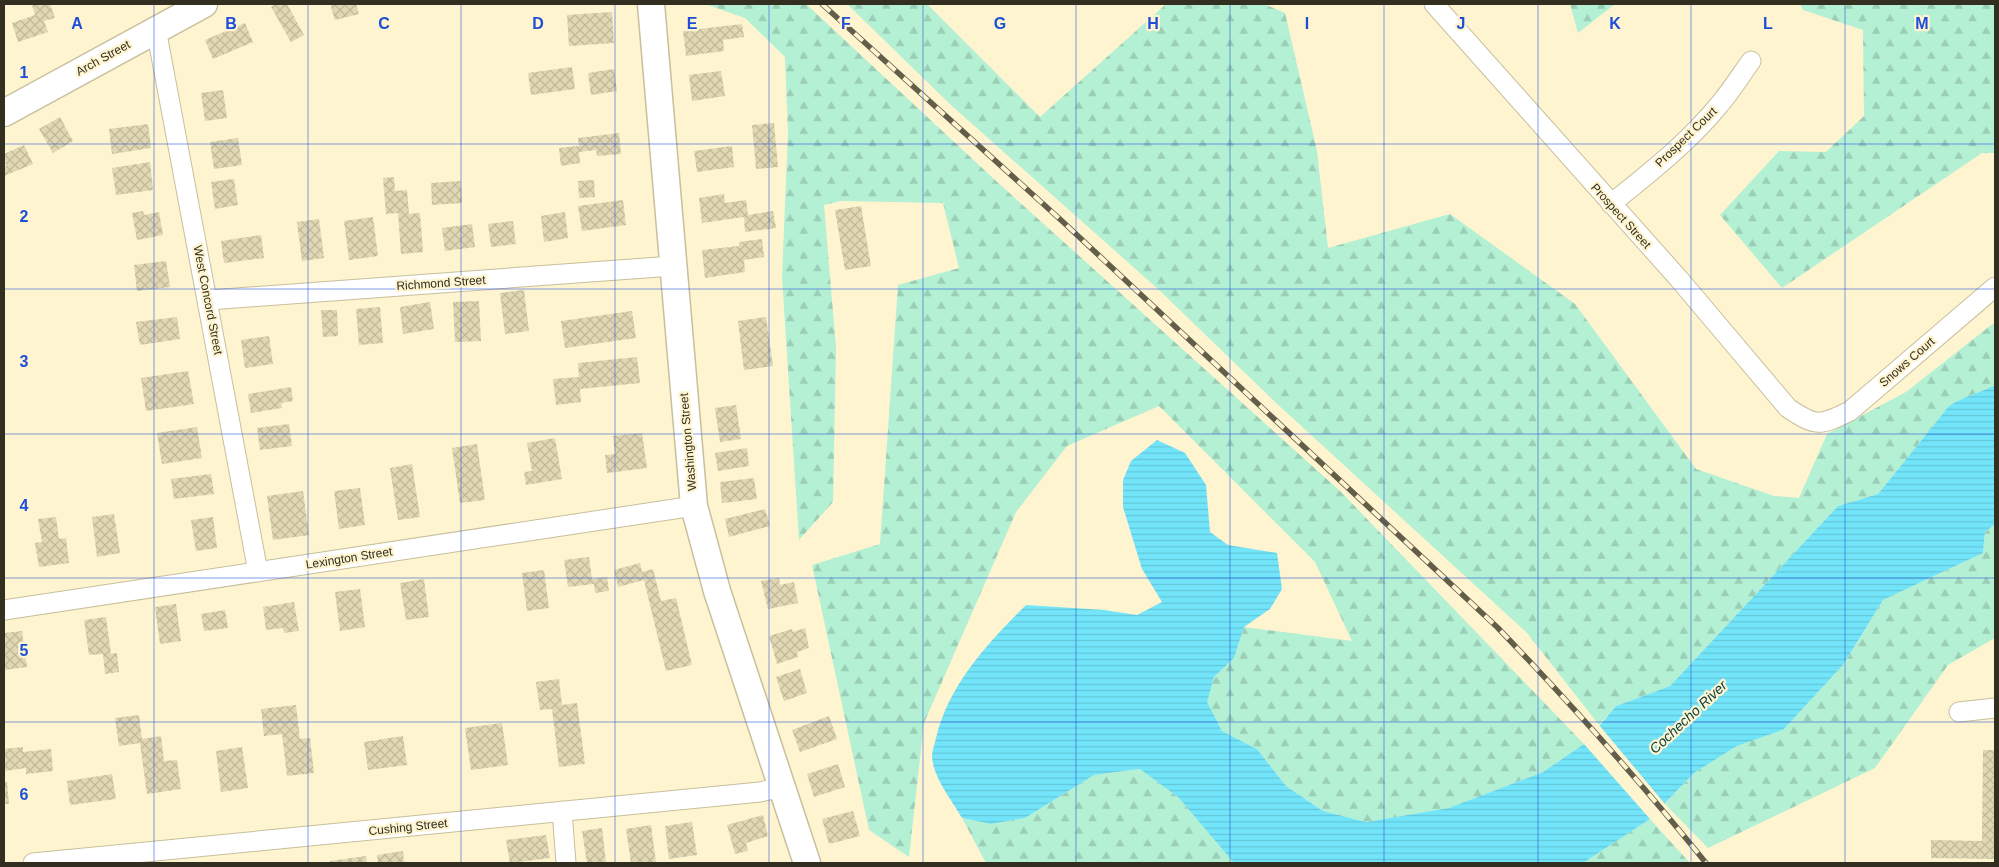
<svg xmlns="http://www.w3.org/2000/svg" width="1999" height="867" font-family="Helvetica,sans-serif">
<defs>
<pattern id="forest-firs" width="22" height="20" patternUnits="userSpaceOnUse" patternTransform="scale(1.25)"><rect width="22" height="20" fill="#b4f0d4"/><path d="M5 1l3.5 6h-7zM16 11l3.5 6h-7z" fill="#9bceb6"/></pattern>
<pattern id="water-rules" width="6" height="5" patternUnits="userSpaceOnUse" patternTransform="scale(1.25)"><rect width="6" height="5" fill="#73e5fb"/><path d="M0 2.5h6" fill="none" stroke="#64c5d7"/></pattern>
<pattern id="building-cross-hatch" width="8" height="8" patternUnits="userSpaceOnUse" patternTransform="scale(1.25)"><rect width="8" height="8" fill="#e0d7b3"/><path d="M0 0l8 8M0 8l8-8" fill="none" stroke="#c1b99a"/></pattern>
</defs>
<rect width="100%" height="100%" fill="#fef4d0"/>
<path fill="url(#forest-firs)" d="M705 4H806L996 181 1340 491 1584 744 1543 772 1450 808 1366 822 1323 811 1286 786 1257 749 1222 731 1206 702 1214 677 1234 658 1244 627 1352 641 1315 562 1159 406 1067 446 1016 512 924 723 909 857 869 830 812 565 880 544 898 285 959 268 943 203 841 201 824 205 836 348 833 502 799 540 782 277 788 134 785 57 745 18Z
M847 4H927L1040 117 1166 4H1264L1285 13 1317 151 1328 248 1450 214 1575 304 1696 469 1774 496 1799 498 1827 434 1906 392 1995 322V385C1980 393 1964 396 1949 406L1878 494 1838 506 1670 686 1616 706 1599 725 1527 633 1274 401 1158 289 952 106Z
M1570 4H1615L1578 33Z
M1800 4H1995V153H1982L1782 288 1720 215 1779 151 1826 152 1864 116 1863 30 1803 10Z
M1995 524V638L1948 665 1875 768 1708 848 1665 804 1694 773 1737 746 1783 730 1843 665 1883 600 1983 553 1985 532Z
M1141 769 1178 797 1234 863H986L962 818 991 824 1025 818 1094 775Z
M1650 819 1689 862 1583 863Z"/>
<path fill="url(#water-rules)" d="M1995 385V524L1985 532 1983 553 1883 600 1843 665 1783 730 1737 746 1694 773 1650 819 1583 863H1234L1178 797 1140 769 1094 775 1025 818 991 824 962 818C952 800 933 778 932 756 932 751 935 743 936 738 949 684 988 643 1026 605L1104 610 1137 615 1162 602 1142 569 1123 507V480L1131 461 1157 440 1185 453 1206 485 1210 532 1228 545 1277 553 1282 589 1270 609 1244 627 1234 658 1214 677 1207 702 1222 731 1257 749 1286 786 1323 811 1366 822 1449 808 1543 772 1584 744 1616 706 1670 686 1838 506 1878 494 1949 406C1964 396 1980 393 1995 385Z"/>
<path fill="#fef4d0" d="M1599 725 1665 804 1650 819 1584 744Z"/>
<path fill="url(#building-cross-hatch)" d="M50 4 55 18 44 21 48 32 18 42 12 23 35 15 32 5Z
M276 4H287L304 35 291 42 271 7Z
M330 4H356L359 14 335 20Z
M612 12 614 43 569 46 567 15Z
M245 23 253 42 213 59 205 40Z
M742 24 744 37 723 40 724 51 686 56 683 31Z
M572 67 575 89 531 95 528 73Z
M614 69 617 91 591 95 588 73Z
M721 71 725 96 692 101 689 75Z
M223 90 227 118 205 121 201 93Z
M60 117 73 141 53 153 39 129Z
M774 123 778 167 756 169 752 125Z
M148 124 151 148 112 154 109 129Z
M619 133 621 154 597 156 596 150 579 152 580 163 561 166 559 148 579 146 578 138Z
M238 138 242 165 214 169 210 142Z
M24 145 33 164 4 176V167L6 166 4 154Z
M732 146 734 167 697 172 694 151Z
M150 162 153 190 116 195 112 168Z
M394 177 395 191 407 190 409 214 420 213 423 252 401 254 398 213 386 214 383 178Z
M234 179 238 205 215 209 211 182Z
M594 180 595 197 579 198 578 181Z
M461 181 462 203 432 205 431 183Z
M724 194 725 203 746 200 748 215 773 211 776 228 745 232 744 217 702 223 699 198Z
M623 200 626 225 582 231 578 206Z
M861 206 871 266 845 270 835 210Z
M143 211 144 215 159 212 163 235 137 240 132 213Z
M565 212 568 238 544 242 541 216Z
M373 217 378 256 349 260 344 221Z
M319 219 324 258 302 261 297 222Z
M513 221 516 244 491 247 488 224Z
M472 224 475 247 445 251 442 228Z
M261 235 264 258 224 263 221 241Z
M762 239 764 257 744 260 745 272 705 278 702 250 739 246V242Z
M166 261 170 287 137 291 134 265Z
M524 290 529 331 505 334 500 293Z
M479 301 481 341 455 342 453 302Z
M430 302 434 329 403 334 400 307Z
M380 307 383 343 359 345 356 309Z
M321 310H337L338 336 323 337Z
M632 311 636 338 565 348 561 321Z
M177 317 180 339 140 345 136 322Z
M766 317 773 366 744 370 738 321Z
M269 336 273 364 245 368 241 340Z
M637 357 640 383 580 389 581 402 556 405 553 379 579 377 578 363Z
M188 371 194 404 146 411 141 378Z
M291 387 293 401 281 403 282 408 251 413 248 394Z
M736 405 741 439 720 442 715 408Z
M289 424 292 446 260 450 257 428Z
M197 427 202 458 162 464 157 433Z
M642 433 647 468 607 473 605 455 615 454 613 436Z
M555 438 562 479 526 485 524 472 532 471 527 443Z
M477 444 485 500 460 503 452 448Z
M747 448 749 466 718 471 715 453Z
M412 464 420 517 398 520 390 468Z
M211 474 214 494 174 499 171 479Z
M754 478 757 499 722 503 720 482Z
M360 488 365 525 339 529 334 491Z
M303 491 309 535 273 540 267 496Z
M765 509 770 526 729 537 725 519Z
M114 514 120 553 97 557 92 517Z
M56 517 59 539 66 538 69 563 39 567 35 543 42 542 38 519Z
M213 517 217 548 196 551 191 520Z
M589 557 592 579 607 577 609 591 595 593 594 584 568 587 564 560Z
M640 563 642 572 653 569 661 601 676 598 692 665 666 671 644 580 618 587 614 570Z
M544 570 549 608 527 611 522 573Z
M779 578 780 585 794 582 798 603 768 609 761 581Z
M424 579 429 617 406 620 400 583Z
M360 589 365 627 340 631 335 592Z
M294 602 299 631 284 633 283 628 266 630 263 607Z
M176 604 181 641 160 644 155 607Z
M225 610 228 628 204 631 201 614Z
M106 617 111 654 117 653 119 672 105 674 103 654 89 655 84 620Z
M805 628 809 648 797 652 798 657 777 664 769 636 792 629 793 632Z
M22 631 27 667 4 670V633Z
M800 669 807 693 784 701 776 677Z
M559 679 562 705 577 703 585 764 559 767 552 709 540 710 536 682Z
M296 705 300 739 310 738 314 773 287 776 282 734 264 736 261 709Z
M139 715 142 739 161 736 164 761 177 760 181 789 147 794 140 743 119 746 115 718Z
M829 716 837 739 800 752 792 730Z
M502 723 508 765 471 770 465 728Z
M403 736 407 765 368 770 364 742Z
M23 747V752L51 749 53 771 26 774V768L4 771V749Z
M242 747 248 788 221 792 216 751Z
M1983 750H1995V859L1931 858V840L1982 841Z
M838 764 845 787 814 797 807 774Z
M112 774 116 799 70 805 67 781Z
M4 782H7L9 804H4Z
M853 811 860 836 829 844 822 819Z
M763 815 768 836 746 843 748 851 735 854 727 825Z
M692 822 697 855 669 859 665 826Z
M651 825 656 863H631L626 829Z
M602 828 606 862 587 863 582 831Z
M546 835 550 858 510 863 506 840Z
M403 851 404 863H378L377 855Z
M366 856 367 863H330V861Z"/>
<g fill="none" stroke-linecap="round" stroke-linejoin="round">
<defs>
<path id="street" d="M1434 4 1679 279 1788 408C1816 427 1820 426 1850 411L1995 287
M156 29 258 572
M1611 204C1649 173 1688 143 1719 105 1731 91 1741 75 1751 61
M209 300 673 266
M4 610 694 506
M1959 712 1995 708
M562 811 566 863
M33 863 760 792 782 787"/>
<path id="secondary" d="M651 4 694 506 717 591 807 863
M4 113 204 4"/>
</defs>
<use href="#street" stroke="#c8bf9c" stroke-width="21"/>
<use href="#secondary" stroke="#c8bf9c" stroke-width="29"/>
<use href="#street" stroke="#fff" stroke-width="19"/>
<use href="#secondary" stroke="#fff" stroke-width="26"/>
<defs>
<path id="rail" d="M822 4 1062 221 1497 627C1570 703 1640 781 1706 863"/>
</defs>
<use href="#rail" stroke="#635e4a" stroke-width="5.5"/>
<use href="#rail" stroke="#fef4d0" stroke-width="4" stroke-dasharray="11" stroke-linecap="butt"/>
</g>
<path fill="none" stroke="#1d4ed8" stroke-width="1" stroke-opacity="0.55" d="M154 4V863M308 4V863M461 4V863M615 4V863M769 4V863M923 4V863M1076 4V863M1230 4V863M1384 4V863M1538 4V863M1691 4V863M1845 4V863M4 144H1995M4 289H1995M4 434H1995M4 578H1995M4 722H1995"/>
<g text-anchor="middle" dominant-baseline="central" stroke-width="4.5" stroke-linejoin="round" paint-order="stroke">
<g font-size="12" fill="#322e20" stroke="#fef4d0">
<text transform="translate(103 58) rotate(-29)">Arch Street</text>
<text transform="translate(1686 137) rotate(-44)">Prospect Court</text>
<text transform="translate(1621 216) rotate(48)">Prospect Street</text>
<text transform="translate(441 283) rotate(-4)">Richmond Street</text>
<text transform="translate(208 300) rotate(79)">West Concord Street</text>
<text transform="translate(1907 362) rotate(-41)">Snows Court</text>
<text transform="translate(688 442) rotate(-95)">Washington Street</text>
<text transform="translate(349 558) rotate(-9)">Lexington Street</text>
<text transform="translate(408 827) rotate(-6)">Cushing Street</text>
</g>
<g font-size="14" font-style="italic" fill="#033b44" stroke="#fef4d0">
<text transform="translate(1688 717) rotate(-43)">Cochecho River</text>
</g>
</g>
<g font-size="16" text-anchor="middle" font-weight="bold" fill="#1d4ed8" stroke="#fef4d0" stroke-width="4.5" stroke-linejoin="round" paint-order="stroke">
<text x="77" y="29">A</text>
<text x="231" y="29">B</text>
<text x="384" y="29">C</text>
<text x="538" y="29">D</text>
<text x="692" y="29">E</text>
<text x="846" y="29">F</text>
<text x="1000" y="29">G</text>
<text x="1153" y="29">H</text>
<text x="1307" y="29">I</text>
<text x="1461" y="29">J</text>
<text x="1615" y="29">K</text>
<text x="1768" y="29">L</text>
<text x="1922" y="29">M</text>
<text x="24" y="78">1</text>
<text x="24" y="222">2</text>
<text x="24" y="367">3</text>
<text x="24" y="511">4</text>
<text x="24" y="656">5</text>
<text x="24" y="800">6</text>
</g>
<rect width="1999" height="867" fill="none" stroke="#322e20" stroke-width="10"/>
</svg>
